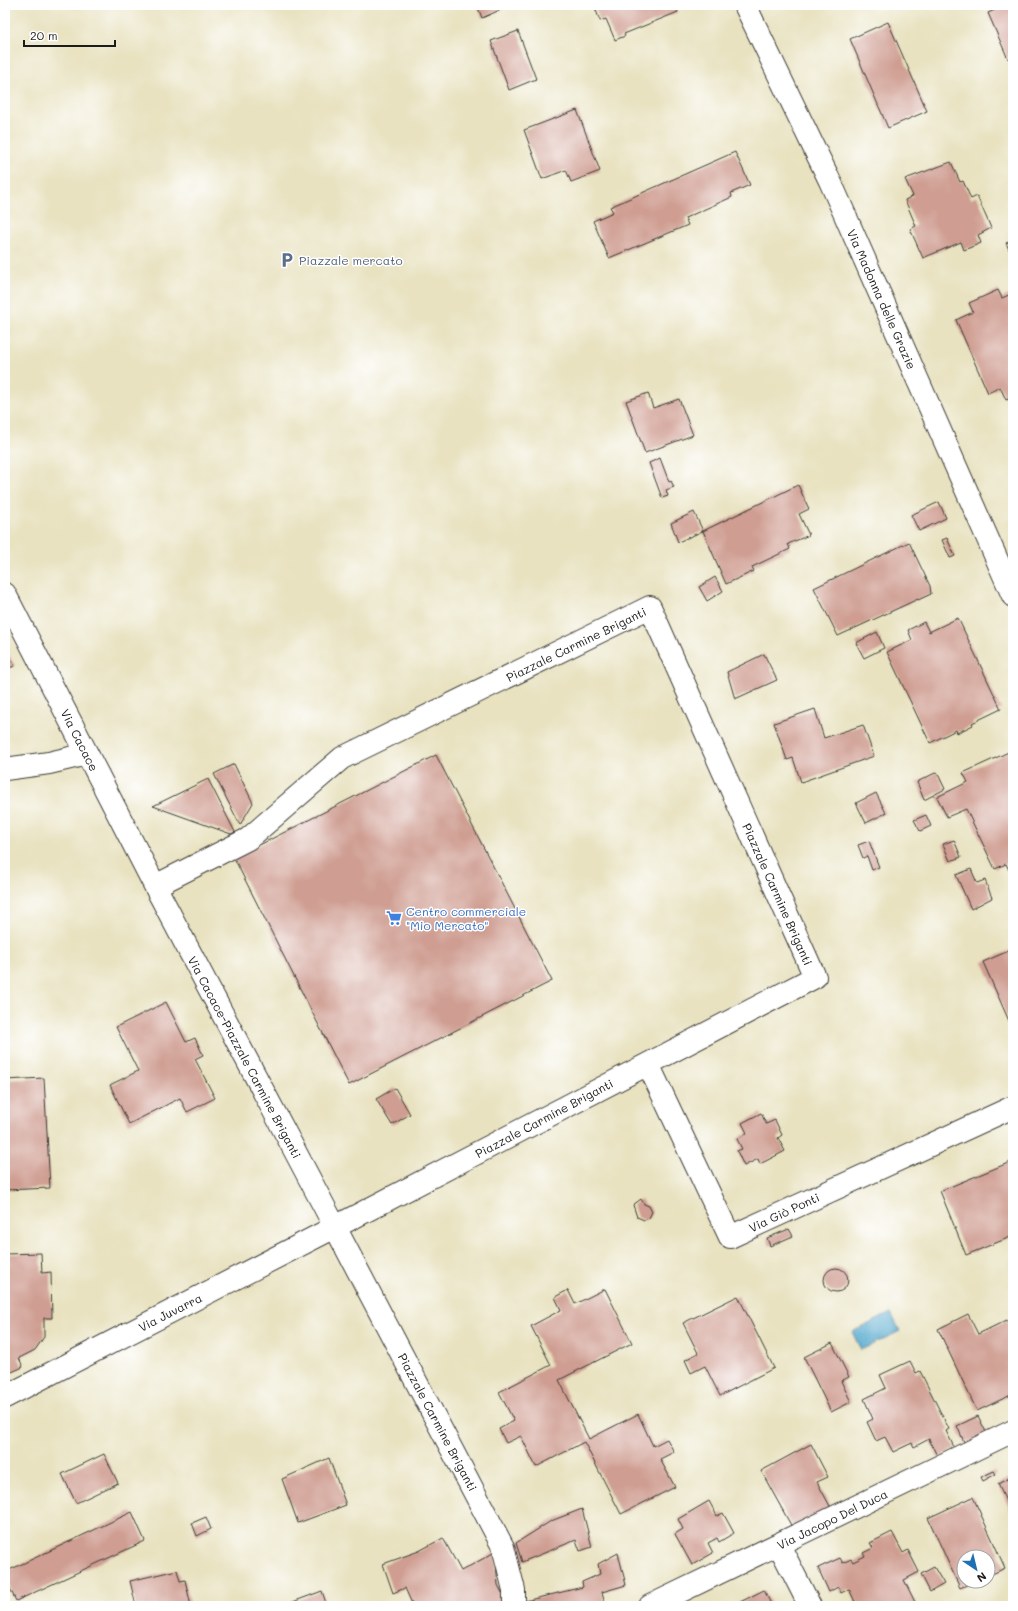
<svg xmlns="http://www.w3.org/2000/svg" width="1018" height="1611" font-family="Mali,sans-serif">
<rect width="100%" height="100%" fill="#fff"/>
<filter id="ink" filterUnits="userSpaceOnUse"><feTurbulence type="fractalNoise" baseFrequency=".025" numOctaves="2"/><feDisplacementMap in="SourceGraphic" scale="8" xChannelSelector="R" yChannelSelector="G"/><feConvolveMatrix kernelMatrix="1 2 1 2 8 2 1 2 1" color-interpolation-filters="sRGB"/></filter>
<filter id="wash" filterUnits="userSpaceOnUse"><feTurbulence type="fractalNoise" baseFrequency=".012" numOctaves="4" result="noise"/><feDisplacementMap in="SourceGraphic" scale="16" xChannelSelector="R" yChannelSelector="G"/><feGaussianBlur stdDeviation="0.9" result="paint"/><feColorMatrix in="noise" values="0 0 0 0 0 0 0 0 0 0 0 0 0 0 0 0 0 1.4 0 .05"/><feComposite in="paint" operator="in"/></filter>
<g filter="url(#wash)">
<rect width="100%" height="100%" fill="#e8e2c0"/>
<path fill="#4da5ca" stroke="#346073" d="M891 1313 900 1331 861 1350 852 1332Z"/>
<g id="blocks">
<path fill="#cf9d91" d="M477 5H511L482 18Z
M594 5H675L678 12 624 34 625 36 615 40 606 19 600 21Z
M1006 5H1013V56L1008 59 988 13Z
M888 22 927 111 888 128 850 39Z
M518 31 536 79 509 90 491 41Z
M577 110 600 171 571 182 566 170 542 179 524 130Z
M735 152 750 185 731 193 732 197 685 218 688 225 609 258 593 221 613 212 610 207Z
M951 162 960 182 963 181 971 199 977 196 991 228 978 235 981 243 964 250 961 242 923 258 910 229 916 226 905 200 913 196 905 179Z
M1013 240V258L1006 243Z
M998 290 1002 298 1011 294 1013 298V397L1006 400 1000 387 988 393 956 320 973 312 969 303Z
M648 393 653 408 679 399 693 435 645 453 626 401Z
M660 458 669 482 671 481 674 487 666 490 668 496 662 498 649 463Z
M798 485 809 509 799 514 809 535 788 544 790 549 752 567 754 571 726 584 703 531Z
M939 502 946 518 919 531 911 515Z
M694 512 703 531 678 542 671 523Z
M947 538 955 556 950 558 942 540Z
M909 542 930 586 931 594 918 600V599L838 636 814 588Z
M715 577 723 591 707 601 699 587Z
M958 618 1001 709 972 723 973 725 957 733 956 730 930 743 887 652 912 640 908 630 924 622 929 632Z
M877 632 884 648 864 658 856 643Z
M5 648 15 666 5 669Z
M764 654 777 680 735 699 727 672Z
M815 709 824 738 863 725 874 756 801 782 793 758 787 760 774 723Z
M1013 750V875L1012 876 1006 864 995 869 966 809 947 817 937 797 968 782 963 773Z
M436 755 552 981 349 1085 234 858Z
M234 764 253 803 240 825 214 774Z
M937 772 945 789 924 800 917 782Z
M208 779 235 832 231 834 153 806Z
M876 793 886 813 866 823 856 803Z
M926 815 931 826 920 831 914 820Z
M954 840 961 857 950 861 943 844Z
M869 841 879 867 872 870 867 856 863 858 858 845Z
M971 869 977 883 985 880 992 898 971 909 956 875Z
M1013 949V1030L983 962Z
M166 1002 186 1042 195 1038 203 1055 195 1059 215 1098 187 1112 180 1098 129 1124 110 1085 138 1071 116 1027Z
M44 1078 50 1188 5 1190V1080Z
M395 1088 410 1114 392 1125 376 1099Z
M761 1113 766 1124 775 1120 782 1135 778 1138 785 1151 760 1164 758 1159 744 1166 737 1151 742 1149 737 1139 747 1133 742 1123Z
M1013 1161V1236L966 1255 940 1191Z
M641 1199 644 1204 649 1206 652 1212 649 1218 644 1220 637 1217 633 1205Z
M789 1229 793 1236 770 1246 767 1238Z
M41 1253 42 1273 51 1272 52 1318H44V1337L35 1350 19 1358 23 1367 5 1375V1254Z
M824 1280a12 12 0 1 1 24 0a12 12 0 1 1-24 0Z
M605 1289 632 1343 559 1380 589 1439 638 1414 653 1446 667 1439 674 1452 660 1459 675 1487 621 1514 584 1442 536 1467 521 1436 506 1443 499 1429 514 1421 499 1392 551 1365 531 1326 561 1310 555 1297 568 1290 575 1304Z
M738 1296 774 1368 720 1396 705 1366 691 1373 685 1360 698 1353 683 1323Z
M968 1314 978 1334 1007 1320 1013 1333V1394L977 1411 938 1329Z
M832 1343 849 1377 841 1381 851 1402 831 1412 804 1357Z
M910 1361 916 1373 920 1371 949 1429 946 1431 955 1449 938 1458 929 1439 914 1447 912 1443 893 1452 885 1437 876 1441 867 1422 873 1419 864 1399 886 1388 880 1375Z
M978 1416 987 1434 965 1444 957 1426Z
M811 1444 828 1477 817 1482 831 1508 792 1527 761 1471Z
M104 1454 118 1483 76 1503 62 1474Z
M329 1458 346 1505 298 1523 282 1479Z
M994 1471 996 1474 983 1481 981 1477Z
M1013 1476V1516L998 1484Z
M973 1497 1005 1568 988 1576V1557H964V1581H976L960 1588 928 1518Z
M709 1501 717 1516 723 1513 734 1533 719 1542 717 1538 708 1543 713 1553 692 1565 675 1534 683 1529 678 1519Z
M582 1509 592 1547 580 1551 576 1540 522 1562 516 1543 551 1521Z
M132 1512 145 1541 16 1601 5 1578V1572Z
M206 1517 211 1529 197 1536 192 1523Z
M892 1532 903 1553 908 1550 919 1572 904 1580 917 1606H848L855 1602 849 1589 841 1593 838 1587 829 1592 818 1568 840 1558 843 1563 851 1559 853 1562 865 1556 863 1553 873 1548 870 1543Z
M443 1538 461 1571 495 1552 498 1585 509 1606H413L405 1588 393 1593 383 1564 419 1551Z
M618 1553 626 1585 602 1592 606 1606H525V1601L583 1587 582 1582 600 1574 598 1564Z
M934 1567 944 1584 930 1592 921 1574Z
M177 1570 180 1581 185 1580 191 1606H136L130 1581Z
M764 1590 772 1606H732Z
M322 1591 327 1606H282Z"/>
</g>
</g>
<g filter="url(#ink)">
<use href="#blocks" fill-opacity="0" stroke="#3b3a35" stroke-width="1"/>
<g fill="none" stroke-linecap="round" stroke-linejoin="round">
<defs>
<path id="minor" d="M745 5 830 181 1013 596
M5 594 155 886 335 1227 5 1397
M5 769 49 763 87 754
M155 886 248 839 342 758 650 607 815 977 335 1227 503 1547 514 1590V1606
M648 1064 730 1237 1013 1107
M779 1545 810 1606
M650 1606 1013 1431"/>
</defs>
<use href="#minor" stroke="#3b3a35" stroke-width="24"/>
<use href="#minor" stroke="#fff" stroke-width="22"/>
</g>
</g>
<defs>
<symbol id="parking-bare" viewBox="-9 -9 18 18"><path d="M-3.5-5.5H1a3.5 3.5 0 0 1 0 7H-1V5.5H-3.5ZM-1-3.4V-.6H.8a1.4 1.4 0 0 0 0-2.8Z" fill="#5c6f8a" stroke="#fff" stroke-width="2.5" paint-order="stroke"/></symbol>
<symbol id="supermarket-bare" viewBox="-9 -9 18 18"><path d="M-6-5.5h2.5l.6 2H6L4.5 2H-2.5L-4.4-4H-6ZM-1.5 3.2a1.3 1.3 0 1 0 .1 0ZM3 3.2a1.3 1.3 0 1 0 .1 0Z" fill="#3f7fe0" stroke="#fff" stroke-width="2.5" paint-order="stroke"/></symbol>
</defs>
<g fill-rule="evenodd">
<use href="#parking-bare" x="276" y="249" width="22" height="22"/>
<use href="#supermarket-bare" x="383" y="907" width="22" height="22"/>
</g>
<g text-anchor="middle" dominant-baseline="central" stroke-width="3" stroke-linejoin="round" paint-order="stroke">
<g font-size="12" fill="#4e5e75" stroke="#fff" text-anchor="start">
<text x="299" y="260">Piazzale mercato</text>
</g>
<g font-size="12" fill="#1c1c1c" stroke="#fff">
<text transform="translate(882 299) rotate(66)">Via Madonna delle Grazie</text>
<text transform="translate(576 644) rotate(-26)">Piazzale Carmine Briganti</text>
<text transform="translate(80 740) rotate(63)">Via Cacace</text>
<text transform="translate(778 894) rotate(66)">Piazzale Carmine Briganti</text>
<text transform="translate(245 1057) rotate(62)">Via Cacace-Piazzale Carmine Briganti</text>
<text transform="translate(544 1118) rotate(-28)">Piazzale Carmine Briganti</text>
<text transform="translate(784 1212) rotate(-25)">Via Giò Ponti</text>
<text transform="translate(170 1312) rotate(-27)">Via Juvarra</text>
<text transform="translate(438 1422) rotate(62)">Piazzale Carmine Briganti</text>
<text transform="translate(832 1519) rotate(-26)">Via Jacopo Del Duca</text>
</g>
<g font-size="12" fill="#366cbe" stroke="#fff" text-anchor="start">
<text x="406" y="911">Centro commerciale<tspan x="406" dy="14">"Mio Mercato"</tspan></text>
</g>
</g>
<rect width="1018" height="1611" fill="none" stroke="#fff" stroke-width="20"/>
<g transform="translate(976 1569) rotate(145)"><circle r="19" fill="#ffffff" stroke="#a4a4a4"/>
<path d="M0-3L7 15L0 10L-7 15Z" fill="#1f6fb2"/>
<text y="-6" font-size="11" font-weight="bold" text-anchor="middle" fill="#1c1c1c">N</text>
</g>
<path d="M24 40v6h91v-6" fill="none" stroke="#1c1c1c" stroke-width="2"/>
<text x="30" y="40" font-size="12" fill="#1c1c1c" stroke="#ffffff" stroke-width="3" paint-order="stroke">20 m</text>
</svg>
